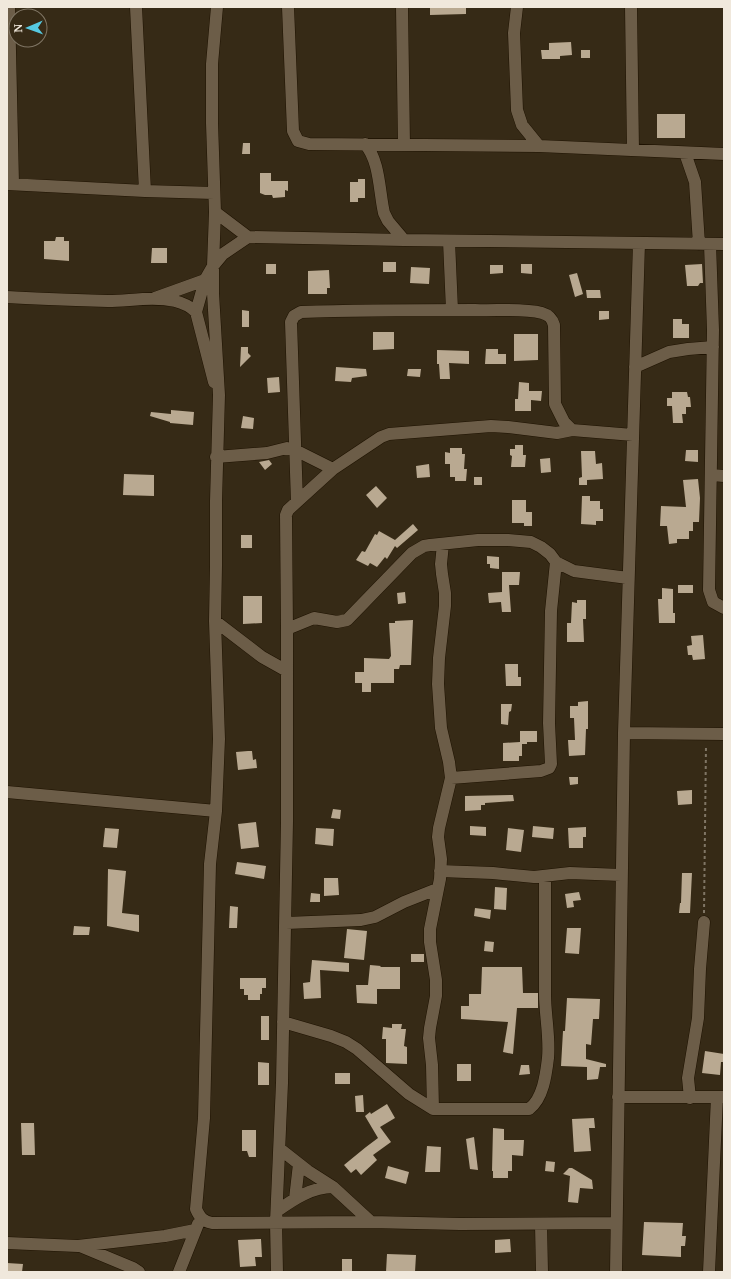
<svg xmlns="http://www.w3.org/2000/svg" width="731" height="1279" font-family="'Noto Serif',serif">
<rect width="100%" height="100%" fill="#362a16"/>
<path fill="#b9a991" d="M430 7H466V14L430 15Z
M571 42 572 55 560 56V59H542L541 50H549V43Z
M581 50H590V58H581Z
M657 114H685V138H657Z
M243 143H250V154H242Z
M260 173H271V181H288V191L285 190V197L273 198 272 195H265L260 193Z
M358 179H365V198H358V202H350V182H358Z
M56 237H64V241H69V261L44 259V241H55Z
M152 248H167V263H151Z
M383 262H396V272H383Z
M266 264H276V274H266Z
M521 264H532V274L521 273Z
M702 264 703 283H700L698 286H687L685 265Z
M490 265H503V273L490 274Z
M411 267 430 268 429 284 410 283Z
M329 270 330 288H327V294H308V271Z
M577 273 583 294 575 297 569 275Z
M586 290H600L601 298H587Z
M242 310 249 311V327H242Z
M599 311H609V319L599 320Z
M673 319H682V324H689V338H673Z
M373 332H394V349L373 350Z
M514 334H538V360L514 361Z
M241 347H248V353L251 356 240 367Z
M486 349H498V354H506V364H485Z
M437 350 469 351V364L449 363 450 379H440L439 364H437Z
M336 367 366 369 367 376 352 378 351 382 335 381Z
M408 369H421L420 377 407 376Z
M279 377 280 392 268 393 267 378Z
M519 382 529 383V391H542L541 401 531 400V411H515V399H518Z
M672 392H687L688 397H690L691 407H686V414H682L683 423H673L672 406H667V398H672Z
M171 410 194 412 193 425 170 423V422L150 416 151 412 171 414Z
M243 416 254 418 253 429 241 428Z
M515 445H523V455H526L525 467H511L512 456 510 455V449H515Z
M450 448H462V454H465L464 469H467L466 481H455V477H450V464H445V452L450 453Z
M686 450H698V462L685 461Z
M581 451H595L596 464 602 463 603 479 587 480V485H579V478L582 477Z
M550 458 551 472 541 473 540 459Z
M269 460 272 464 265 470 259 462Z
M429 464 430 477 417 478 416 466Z
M124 474 154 475V496L123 495Z
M474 477H482V485H474Z
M698 479 700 498 699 522H693V531H689V539H677V543L669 544 667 526H660L661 506 686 507 683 480Z
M376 486 387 498 377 508 366 495Z
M582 496H590V501H600V509H603V521H596V525L581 524Z
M512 500H526V512H532V526H524V523H512Z
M413 524 418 530 397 548 395 546 387 559 385 557 377 567 370 563 368 566 356 560 362 551 365 552 375 534 377 535 379 531 395 540Z
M241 535H252V548H241Z
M487 556 499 557V569L490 568V564H487Z
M502 572H520L519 585H509L511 612H502L501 602 489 603 488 593 502 592Z
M678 585H693V593H678Z
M662 588 673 589V613H675V623H659L658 599H662Z
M405 592 406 603 398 604 397 593Z
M243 596H262V623L243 624Z
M577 600H586V619H583L584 642H567V623H571L572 602 577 603Z
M413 620 411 665H400L399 669H394V683H371V692H362V683H355V672H364V658L389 659 391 656 389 623H395V621Z
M703 635 705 659 693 660 692 655H688L687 646 692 645 691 636Z
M505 664H518V677H521V686H506Z
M588 701V729H586L585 755 569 756 568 740H575L574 718H570V706H578V702Z
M501 704H512L511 711 509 712 508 725 501 724Z
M520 731H537V742H527V744H522V756H519V761H503V743L520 742Z
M248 751H252L253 760 256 759 257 768 238 770 236 752Z
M569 777H578V784L570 785Z
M692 790V804L678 805 677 791Z
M513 795 514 801 485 803V805H481V810L465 811V796Z
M333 809 341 810 340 819 331 818Z
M256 822 259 847 241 849 238 824Z
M470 826 486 827V836L470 835Z
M533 826 554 828 553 839 532 837Z
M586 827V837H583V848H569L568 828Z
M105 828 119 829 117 848 103 847Z
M316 828 334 829 333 846 315 844Z
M508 828 524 830 521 852 506 850Z
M237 862 266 866 264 879 235 874Z
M108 869 126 871 122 913 139 915V932L107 926Z
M682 873H692L690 913H679L680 903H681Z
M324 878H338L339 895 324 896Z
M495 887 507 888 506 910 494 909Z
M579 892 581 900 573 901 574 907 567 908 565 894Z
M311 893 320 894V902H310Z
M230 906 238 907 237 928H229Z
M475 908 491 910 490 919 474 916Z
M74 926 90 927 89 935H73Z
M567 928H581L579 954 565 953Z
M347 929 367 931 364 960 344 958Z
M485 941 494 942 493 952 484 951Z
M411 954H424V962H411Z
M312 960 349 963V972L320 970 321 998 304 999 303 983 310 982Z
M370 965 381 966 380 967H400V989H377V1004L357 1003 356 985H368Z
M482 967H522L523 993H538V1008H517L513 1054 503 1052 508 1022 461 1019V1006H469V994H481Z
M240 978H266V988H262V994H260V1000H248V995H244V989H240Z
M567 998 600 999 599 1019H593L591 1045 586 1044V1059L606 1064V1067H600L598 1079 587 1080V1067L561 1066 563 1031H565Z
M261 1016H269V1040H261Z
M392 1024H402L401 1029H406L404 1046 407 1047V1064L386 1063V1039H382L383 1027 392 1028Z
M705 1051 724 1054V1062H721L720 1075 702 1073Z
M258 1062 269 1063V1085H258Z
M457 1064H471V1081H457Z
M521 1065H529L530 1074 519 1075Z
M335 1073H350V1084H335Z
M363 1095 364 1112H356L355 1096Z
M387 1104 395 1118 380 1127 391 1142 373 1155 377 1160 361 1175 356 1169 351 1173 344 1165 366 1147 378 1138 365 1116 370 1112 371 1114Z
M594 1118 595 1128H589L591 1151 574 1152 572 1119Z
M21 1123H34L35 1155H22Z
M493 1128 504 1129V1140H524L523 1156 512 1155V1171H508V1178H493V1171H492Z
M242 1130H256V1157H249L247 1151H242Z
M474 1137 478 1170 470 1169 466 1139Z
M427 1146 441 1147 440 1172H425Z
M546 1161 555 1162 554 1172 545 1171Z
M388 1166 409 1172 406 1184 385 1178Z
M569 1168H572L592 1180 593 1189 580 1188 578 1203 568 1202 570 1176 563 1174Z
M644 1222 683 1223 682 1236H686L685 1246H681V1257L642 1255Z
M261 1239 262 1257H255L256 1266 240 1267 238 1240Z
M510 1239 511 1252 495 1253V1240Z
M387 1254 416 1255 415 1272H386Z
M342 1259H352V1272H342Z
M7 1263 23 1264 22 1272H7Z"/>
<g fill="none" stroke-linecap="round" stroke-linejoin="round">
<defs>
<path id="minor" d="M9 7 13 184
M136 7 145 191
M217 7 212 64V123L215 212 213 266V293L219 395 216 501V566L215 621 219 739 216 811 210 864 204 1118 196 1209C200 1218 203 1221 212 1223L371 1222 460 1224 616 1223
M288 7 293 131 298 141 309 144 539 146 724 154
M402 7 404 145
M517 7 514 33 517 110 522 125 539 146
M631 7 633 150
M365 144C380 161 379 191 384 213L388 221 404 240
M685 153 695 182 699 244
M7 184 145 191 214 193
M215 212 248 237 404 240 724 244
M449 241 452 310
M710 244 713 330 709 590 713 602 724 608
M7 297C40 299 74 300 108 301 129 301 153 296 175 301 183 303 190 306 196 312
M155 298 205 280
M635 367 669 352 688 349 713 347
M214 382 196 312 205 280 213 266 223 254 248 237
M216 457 267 453 287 448 295 450 333 469
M712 475 724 476
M297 502 291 322 294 316 301 312C359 310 417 310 475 310 496 311 523 308 542 313 549 315 552 318 554 325L555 404 564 422 572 430
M215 621 262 657 287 671
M287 629 314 618 337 622 347 620 412 553 424 546 430 545 478 540H508L531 542 541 547 550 554 556 562 574 571 628 578
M624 733 724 734
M451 778 541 771 549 768 551 764 549 723 551 611 556 562
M7 792 216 811
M440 871 493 873 534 877 570 873 621 875
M286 923 361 920 375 917 404 902 437 889
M283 1022 331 1036 346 1042 357 1049 409 1094 433 1109H529C543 1099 546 1075 548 1058 550 1037 545 1015 545 994 545 955 545 916 545 877
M618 1097H724
M690 1098 688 1078 698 1018 700 969 704 922
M433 1109 432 1065 429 1038 430 1028 436 996V980L430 942V929L440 879 441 859 438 837 439 828 451 778 449 762 441 728 438 684 439 658 445 606V593L442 574 441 564 443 544
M280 1149 308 1171 333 1187 371 1222
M295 1199 299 1164
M277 1211C294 1199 312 1187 333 1187
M541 1224 542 1272
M7 1243 78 1246 165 1236 195 1230
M80 1246 133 1268 139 1272
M179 1272 198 1224
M277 1272 276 1222 282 1083 287 822V629L286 515 288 510 333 469 381 437 389 434 491 426 508 427 557 433 572 430 633 435
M616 1272 624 733 639 243
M709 1272 717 1097"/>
</defs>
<use href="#minor" stroke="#1e1201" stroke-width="13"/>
<path stroke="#807665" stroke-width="2" stroke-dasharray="3 3" stroke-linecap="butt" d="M704 913 706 745"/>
<use href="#minor" stroke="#6c5d48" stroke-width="12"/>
</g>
<rect width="731" height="1279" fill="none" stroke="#f0e8dc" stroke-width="16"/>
<g transform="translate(28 28) rotate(268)"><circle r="19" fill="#362a16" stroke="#807665"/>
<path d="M0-3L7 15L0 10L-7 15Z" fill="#56c9e1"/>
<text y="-6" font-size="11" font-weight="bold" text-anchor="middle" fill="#f0e8dc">N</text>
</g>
</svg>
